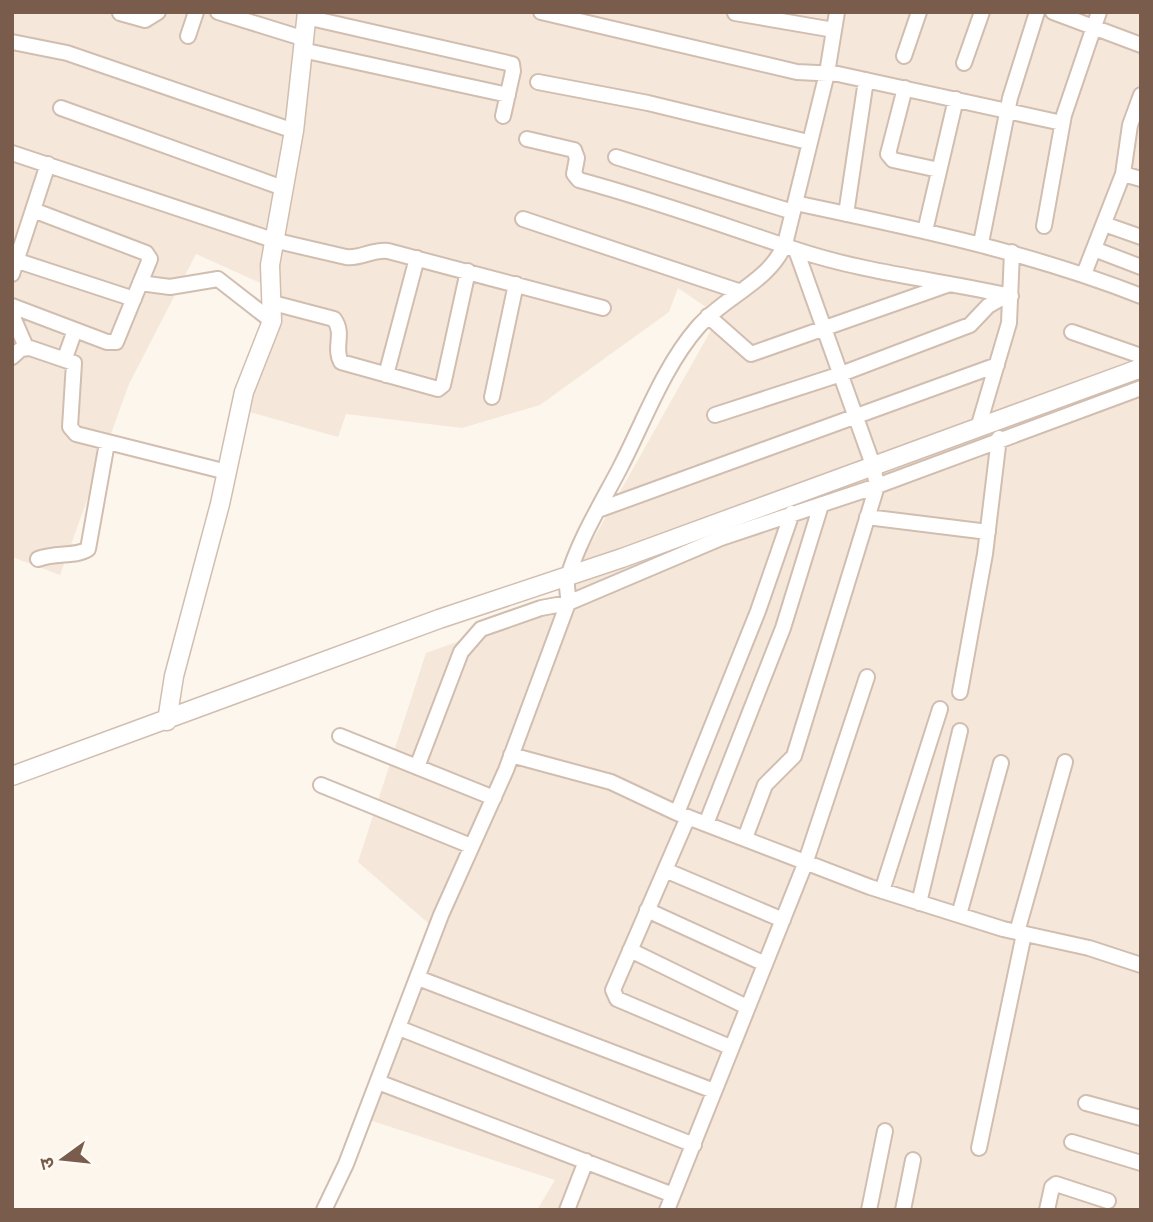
<svg xmlns="http://www.w3.org/2000/svg" width="1153" height="1222" font-family="'Roboto Condensed','Noto Sans Devanagari',sans-serif">
<rect width="100%" height="100%" fill="#fdf6ec"/>
<path fill="#f5e8da" d="M12 12H1141V1210H537L555 1180 366 1119 435 929 358 862 426 653 555 607 719 316 678 288 669 312 540 405 462 428 346 414 338 437 246 411 274 289 196 254 129 384 60 575 12 557Z"/>
<g fill="none" stroke-linecap="round" stroke-linejoin="round">
<defs>
<path id="minor" d="M218 12 302 38
M541 12 797 72 838 74 1062 123
M1053 12 1141 45
M120 13 145 20 158 12
M735 13 834 30
M306 17 512 64 513 71 503 116
M188 36 196 12
M12 42 67 53 294 131
M302 50 508 95
M904 56 919 12
M964 63 982 12
M538 82 648 103 808 142
M905 88 888 154 893 160 939 170
M61 108 283 188
M527 139 574 150 577 158 574 174 579 180C654 200 725 226 797 250 866 273 940 280 1011 296
M12 153 273 240 346 257C361 259 372 249 388 251L603 308
M616 157 793 212
M1123 174 1141 179
M795 203C913 228 1029 252 1141 296
M846 214 866 80
M523 219 738 291
M1104 224 1141 237
M1044 226 1064 115 1099 12
M925 231 956 99
M981 243 1010 98 1037 12
M1094 249 1141 267
M12 259 134 299
M12 274 48 164
M1084 274 1123 174 1130 125 1141 95
M140 283 170 287 218 279 272 321
M273 303 334 319C345 334 333 347 341 362L438 389 443 385 468 271
M12 306 107 342H116L150 259 146 253 33 210
M12 315 26 347
M708 316 751 354 950 284
M1072 332 1141 356
M12 357 21 349 30 348 74 363 70 427 76 434 227 472
M65 358 75 330
M386 375 417 258
M492 397 516 284
M715 415 841 374 970 325 988 306 1007 295
M978 428 1009 323 1012 252
M598 510 997 365
M867 517 988 532
M38 559C56 552 76 557 88 549L107 443
M960 692 985 554 999 438
M340 736 494 798
M511 755 611 782 677 813 870 887 1003 929 1089 948 1141 965
M417 767 461 652 481 629 541 608 568 603 721 538 877 486 1141 388
M321 785 471 846
M677 813 758 611 792 513
M688 817 613 990 617 999 730 1047
M706 824 783 628 821 505
M745 838 765 785 794 756 877 486 873 465 796 250
M665 870 783 920
M882 891 940 709
M919 903 960 731
M647 910 765 964
M959 915 1001 763
M1017 932 1065 762
M630 950 747 1007
M418 978 714 1091
M399 1028 694 1145
M378 1082 673 1195
M1086 1103 1141 1118
M1072 1142 1141 1163
M979 1148 1024 934
M324 1210 346 1164 441 915 506 770 568 603C569 594 565 585 568 577 579 539 603 501 621 466 644 421 664 366 698 327 725 296 769 282 785 244L827 73 837 12
M567 1210 586 1161
M667 1210 805 864 867 677
M869 1210 885 1131
M903 1210 913 1160
M1047 1210 1052 1187 1056 1184 1108 1201"/>
<path id="tertiary" d="M167 721 174 676 220 504 244 392 272 321 270 265 294 131 307 12
M12 776 439 619 622 558 1141 368"/>
</defs>
<use href="#minor" stroke="#d1beb0" stroke-width="18"/>
<use href="#tertiary" stroke="#d1beb0" stroke-width="21"/>
<use href="#minor" stroke="#fff" stroke-width="14"/>
<use href="#tertiary" stroke="#fff" stroke-width="18"/>
</g>
<rect width="1153" height="1222" fill="none" stroke="#7a5c4d" stroke-width="28"/>
<g transform="translate(63 1159) rotate(255)" stroke="#fffaf3" stroke-width="5" paint-order="stroke">
<path d="M0-5L12 26L0 18L-12 26Z" fill="#7a5c4d"/>
<text y="-10" font-size="19" font-weight="bold" text-anchor="middle" fill="#7a5c4d">उ</text>
</g>
</svg>
